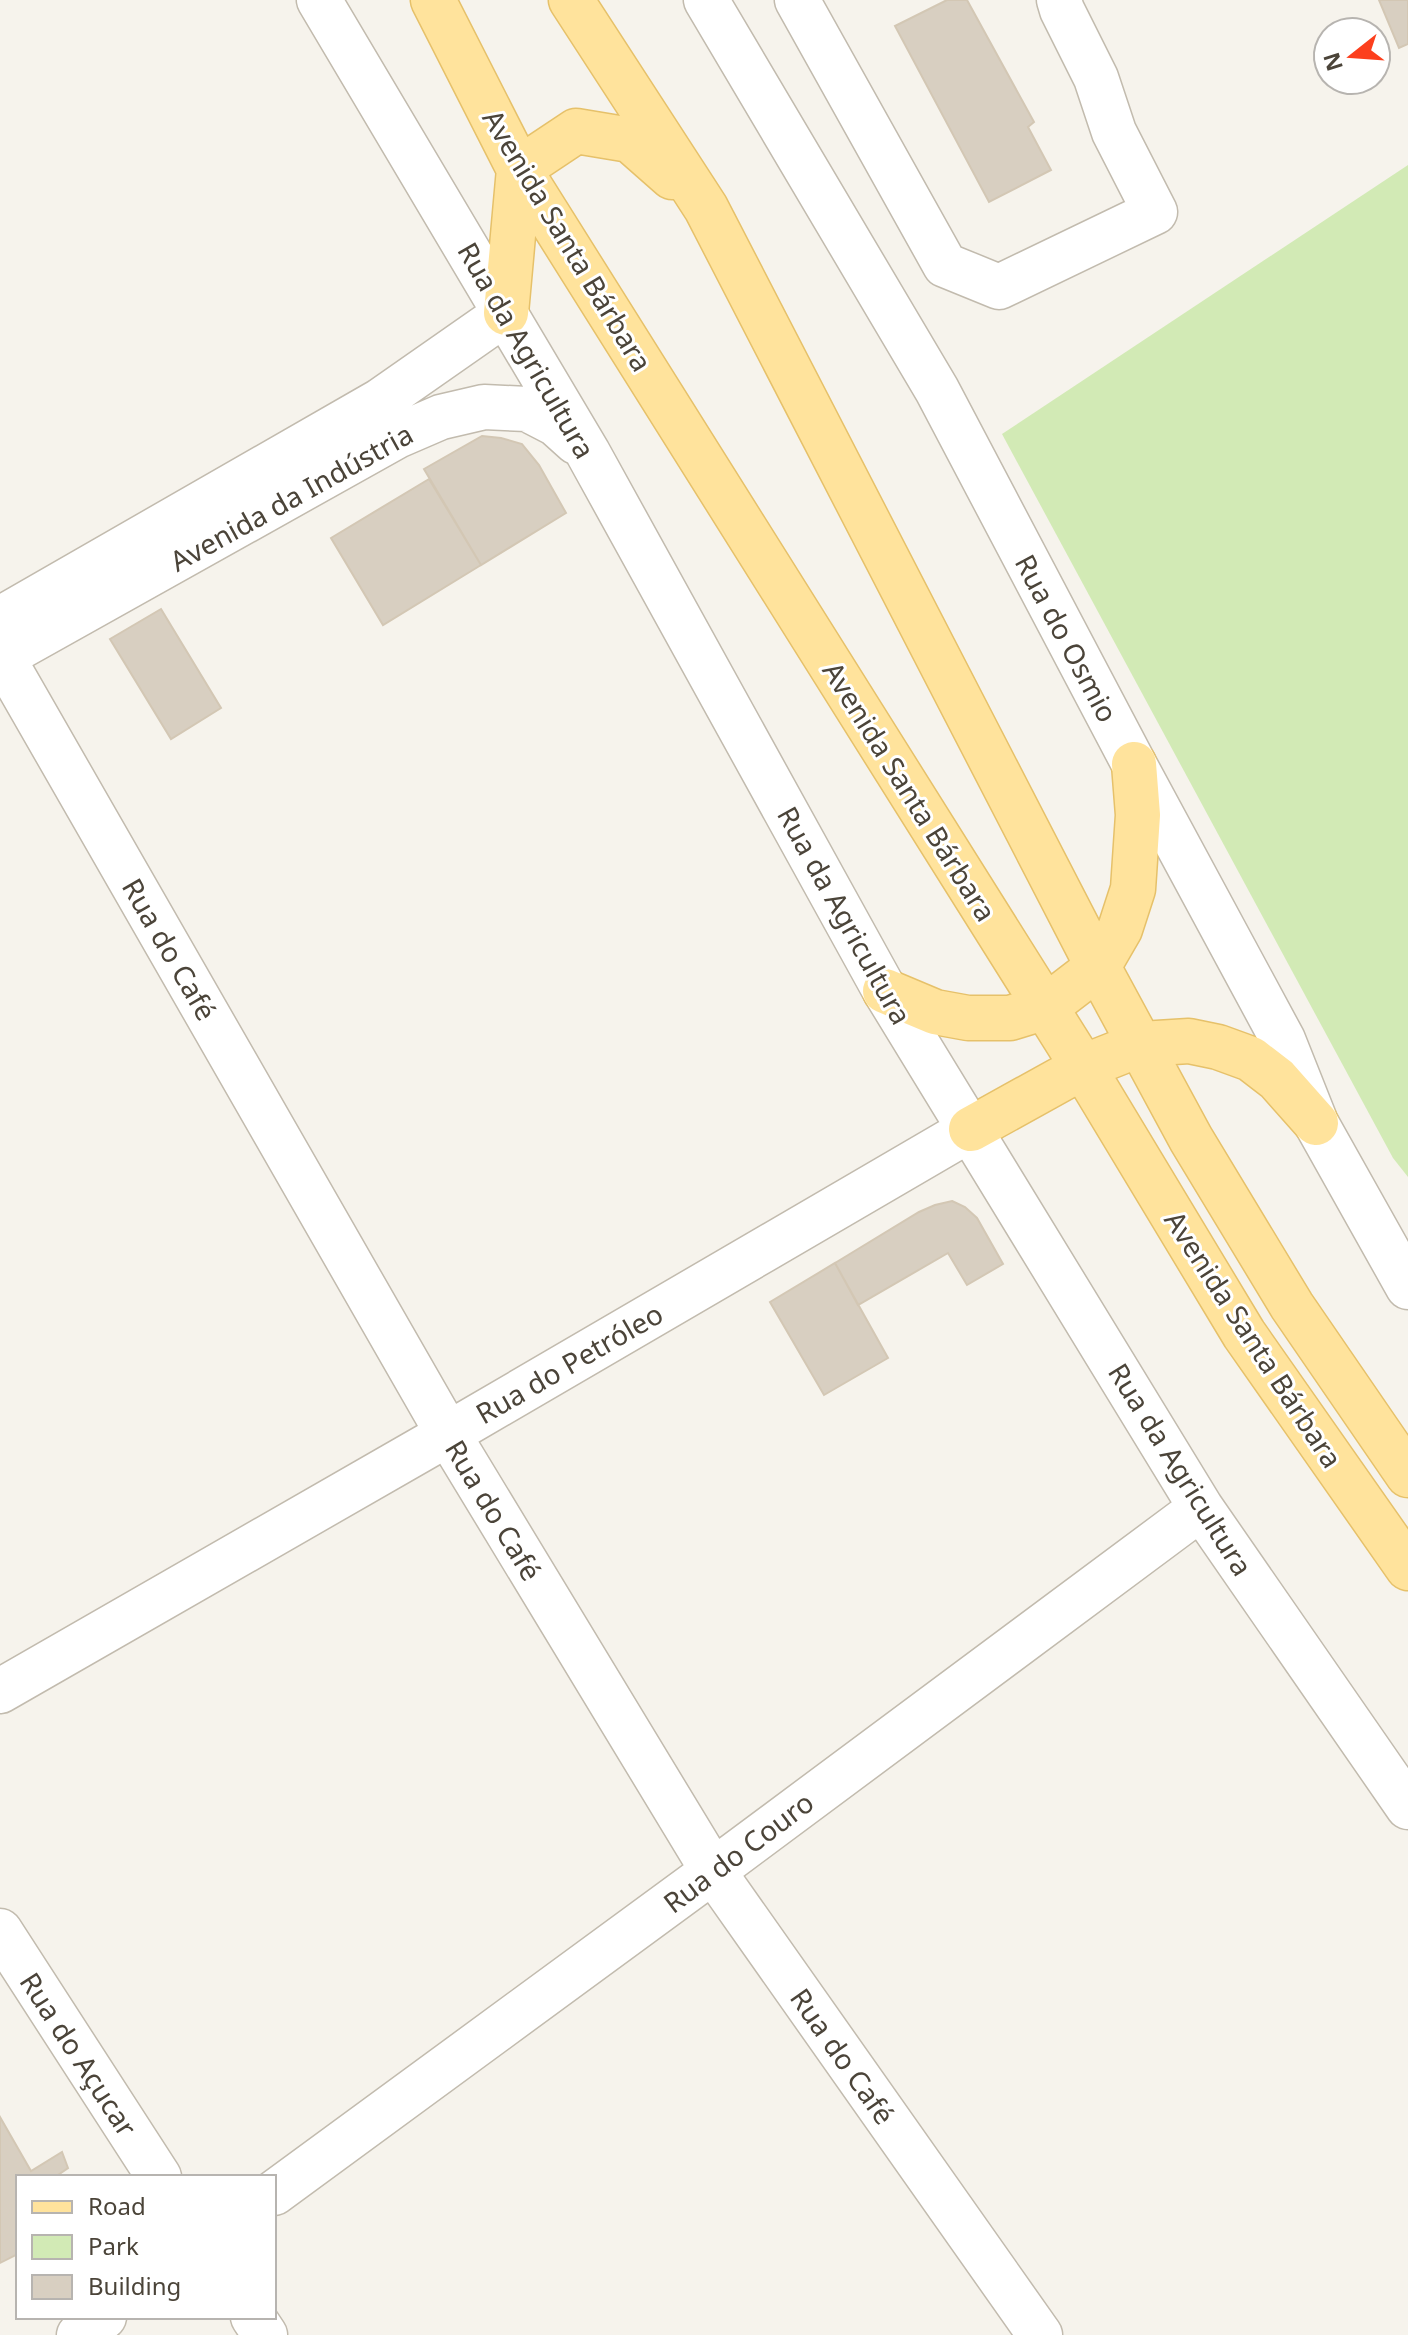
<svg xmlns="http://www.w3.org/2000/svg" width="1408" height="2335" font-family="'Noto Sans',sans-serif">
<rect width="100%" height="100%" fill="#f6f3ec"/>
<path fill="#d2eab5" d="M1408 165V1177L1393 1158 1002 434Z"/>
<path fill="#d8cfc1" stroke="#d3c7b4" stroke-width="2" d="M947 0H967L1034 122 1028 127 1051 170 989 202 895 26Z
M1379 0H1408V44L1399 48Z
M482 436 501 438 522 444 539 465 566 513 481 565 424 469Z
M429 479 481 565 383 625 331 538Z
M161 609 221 708 171 739 110 639Z
M952 1201 965 1207 977 1218 1003 1264 967 1285 948 1253 858 1305 835 1263 919 1212 935 1205Z
M835 1263 888 1358 824 1395 770 1302Z
M0 2117 31 2171 62 2152 68 2168 55 2177H18V2254L0 2263Z"/>
<g fill="none" stroke-linecap="round" stroke-linejoin="round">
<defs>
<path id="minor" d="M319 0 588 453 885 991 1201 1508 1408 1807
M706 0 937 390 1134 764 1283 1040 1316 1123 1408 1287
M797 0 945 265 999 287 1155 212 1114 132 1096 78 1062 10 1059 0
M0 619 380 401 506 313
M0 653 448 1434 713 1871 1040 2335
M0 658 397 436 441 417 484 407 527 409 556 424 576 442
M0 1691 448 1434 971 1129
M0 1931 159 2177
M274 2193 713 1871 1201 1508
M253 2317 265 2335
M79 2335 104 2317"/>
<path id="major" d="M433 0 519 169 1083 1067 1244 1334 1408 1568
M571 0 706 208 1098 967 1191 1139 1292 1306 1408 1475
M519 169 576 131 630 140 672 177
M506 313 519 169
M885 991 935 1012 968 1018H1010L1046 1007 1098 967 1120 929 1133 889 1138 815 1134 764
M971 1129 1083 1067 1141 1044 1189 1041 1218 1047 1251 1059 1277 1079 1316 1123"/>
</defs>
<use href="#minor" stroke="#c2bbae" stroke-width="47"/>
<use href="#major" stroke="#e6c16a" stroke-width="47"/>
<use href="#minor" stroke="#fff" stroke-width="44"/>
<use href="#major" stroke="#ffe39c" stroke-width="44"/>
</g>
<g text-anchor="middle" dominant-baseline="central" stroke-width="6" stroke-linejoin="round" paint-order="stroke">
<g font-size="28" fill="#4b4439" stroke="#fff">
<text transform="translate(568 240) rotate(59)">Avenida Santa Bárbara</text>
<text transform="translate(527 350) rotate(60)">Rua da Agricultura</text>
<text transform="translate(291 497) rotate(-29)">Avenida da Indústria</text>
<text transform="translate(1067 638) rotate(62)">Rua do Osmio</text>
<text transform="translate(910 791) rotate(58)">Avenida Santa Bárbara</text>
<text transform="translate(845 915) rotate(61)">Rua da Agricultura</text>
<text transform="translate(170 949) rotate(60)">Rua do Café</text>
<text transform="translate(1254 1339) rotate(57)">Avenida Santa Bárbara</text>
<text transform="translate(569 1363) rotate(-30)">Rua do Petróleo</text>
<text transform="translate(1181 1469) rotate(58)">Rua da Agricultura</text>
<text transform="translate(494 1510) rotate(59)">Rua do Café</text>
<text transform="translate(738 1852) rotate(-37)">Rua do Couro</text>
<text transform="translate(79 2054) rotate(57)">Rua do Açucar</text>
<text transform="translate(843 2056) rotate(55)">Rua do Café</text>
</g>
</g>
<rect x="16" y="2175" width="260" height="144" fill="#ffffff" stroke="#b7b4b0" stroke-width="2"/>
<rect x="32" y="2201" width="40" height="12" fill="#ffe39c" stroke="#b7b4b0" stroke-width="2"/>
<text x="88" y="2215" font-size="24" fill="#4b4439">Road</text>
<rect x="32" y="2235" width="40" height="24" fill="#d2eab5" stroke="#b7b4b0" stroke-width="2"/>
<text x="88" y="2255" font-size="24" fill="#4b4439">Park</text>
<rect x="32" y="2275" width="40" height="24" fill="#d8cfc1" stroke="#b7b4b0" stroke-width="2"/>
<text x="88" y="2295" font-size="24" fill="#4b4439">Building</text>
<g transform="translate(1352 56) rotate(253)"><circle r="38" fill="#ffffff" stroke="#b7b4b0" stroke-width="2"/>
<path d="M0-6L14 30L0 20L-14 30Z" fill="#fc3f1d"/>
<text y="-12" font-size="22" font-weight="bold" text-anchor="middle" fill="#4b4439">N</text>
</g>
</svg>
